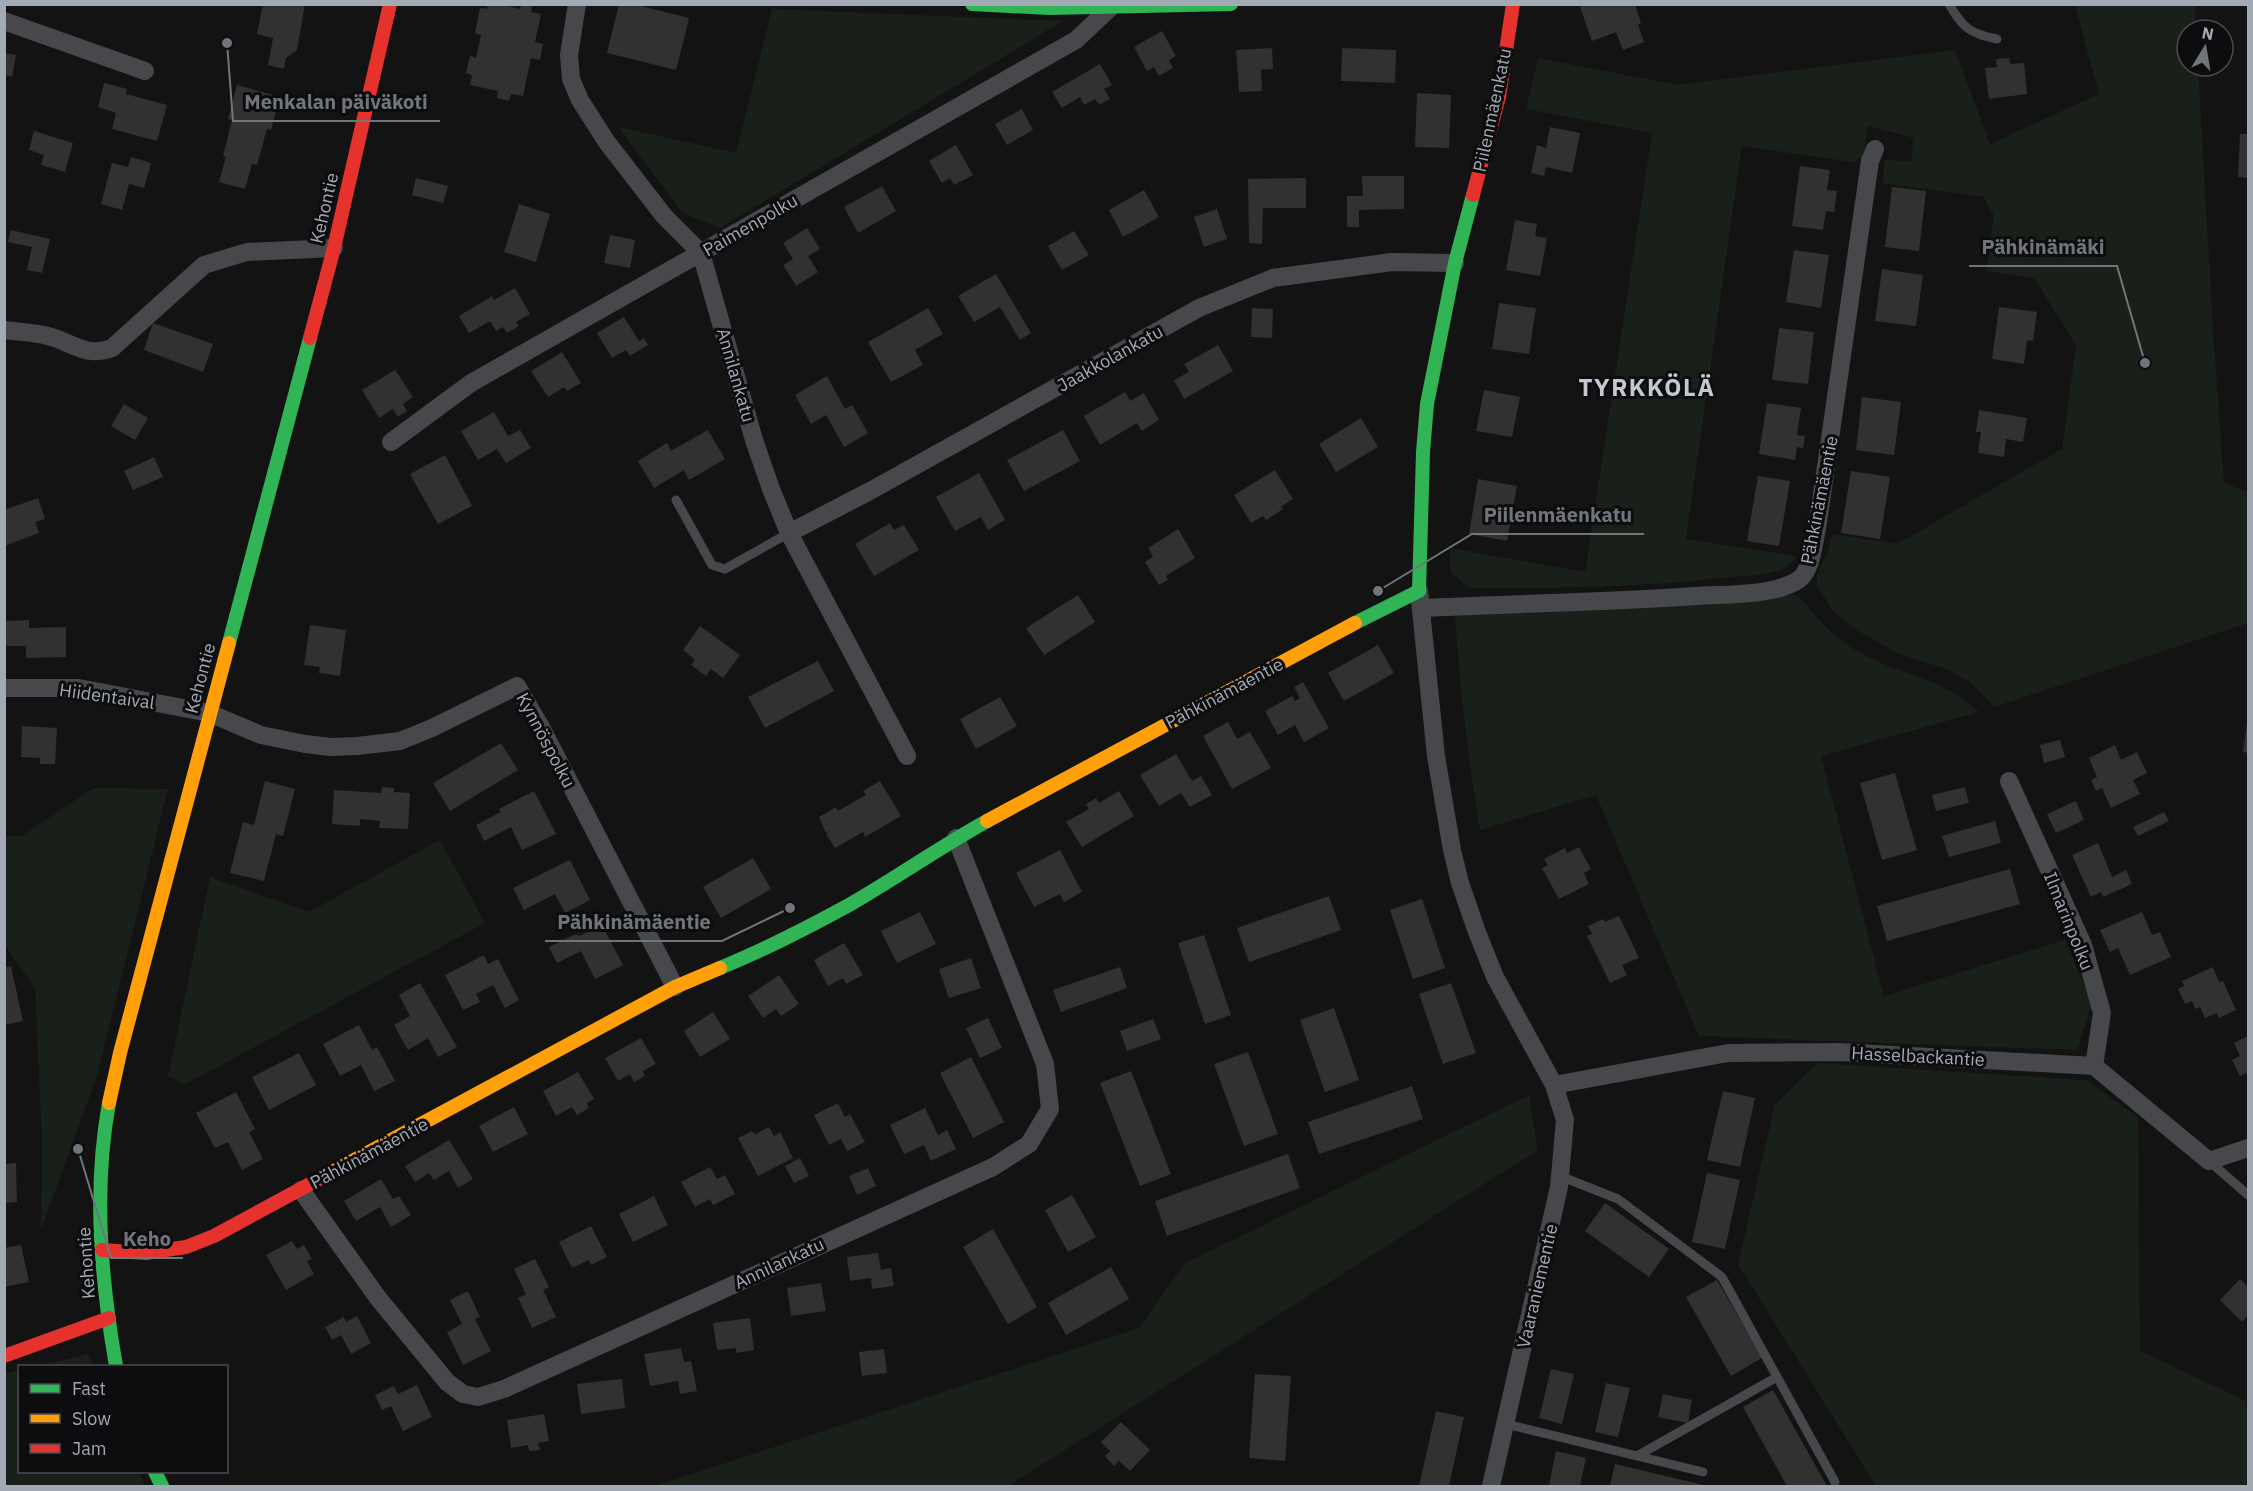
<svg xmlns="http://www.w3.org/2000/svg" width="2253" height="1491" font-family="'IBM Plex Sans',sans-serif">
<rect width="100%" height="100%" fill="#131313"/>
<path fill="#192019" d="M2075 5H2195L2196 30H2187V66H2198L2213 329 2224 483 2248 492V623L1994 707 1970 682 1943 668 1900 654 1863 634 1834 612 1817 586V575L1826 557 1832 534 1897 544 2062 449 2076 345 2034 278 1986 271 1994 216 1983 197 1882 183 1885 160 1911 161 1914 138 1868 126 1863 157 1853 162 1742 146 1686 539 1797 556C1791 564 1785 569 1775 571 1755 577 1732 576 1711 579 1631 588 1550 588 1469 588L1450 572V548L1585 572 1652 133 1526 109 1538 58 1678 85 1955 50 1990 144 2099 94Z
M772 9 1063 21 720 228 683 213 618 127 736 153Z
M1783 595C1787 595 1793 595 1796 596 1806 601 1811 613 1819 620 1828 630 1840 640 1851 647 1893 675 1940 675 1979 712L1821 756 1884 996 2065 940 2092 1003 2077 1050 1699 1036 1596 795 1480 830C1468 758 1459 687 1455 615L1549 613 1757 599Z
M93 788 168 789 97 1076 41 1230 42 1137 35 988 5 946V836H22Z
M440 840 485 923 184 1085 168 1076 210 877 309 912Z
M1818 1063 2086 1080 2138 1117 2140 1351 2248 1402V1486H1876L1738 1264 1775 1104Z
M1529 1095 1538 1150 1008 1486H655L1139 1328 1184 1264Z
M88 1354 94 1366H36Z
M19 1370 20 1472H139L145 1486H5V1374Z"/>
<path fill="#313132" d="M263 4H305L297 50 286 58 284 69 268 65 273 38 257 34Z
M488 4H499L520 9 521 5H532L531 12 541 14 535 42 543 44 540 60 531 58 523 96 511 94 509 101 497 98 498 91 470 85 472 75 466 73 470 56 476 58 481 35 475 33 480 8 487 9Z
M619 4H633L689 18 676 70 607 53Z
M1588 4H1635L1641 23 1638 25 1644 42 1623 50 1616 32 1592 41 1580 7Z
M1162 31 1176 56 1169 60 1173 68 1159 76 1154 67 1147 71 1134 47Z
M1272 48 1273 69 1261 70 1262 91 1239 92 1236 50Z
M1342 48 1396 50 1395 83 1341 81Z
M5 53 16 55 12 77 5 75Z
M2009 58 2010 64 2024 63 2027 94 1989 99 1985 68 1997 67 1996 59Z
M1100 64 1112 85 1104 89 1110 99 1099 105 1095 99 1084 105 1080 97 1062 108 1052 92Z
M104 83 127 89 126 94 167 105 157 141 112 129 116 113 98 107Z
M237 85 280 97 271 130 267 129 257 165 252 164 245 189 219 182 226 157 223 156 232 120 228 119Z
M1417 93 1451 95 1449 148 1415 147Z
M1022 109 1033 130 1007 145 995 124Z
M1550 127 1580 133 1572 173 1546 167 1544 176 1531 173 1537 145 1546 148Z
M34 131 73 143 65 172 41 165 44 155 29 150Z
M2240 134H2248V178L2238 177Z
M956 145 973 175 954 185 950 178 942 183 929 161Z
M131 157 151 163 144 188 129 184 122 210 101 204 112 163 128 167Z
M1800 166 1830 170 1827 190 1837 191 1834 212 1826 211 1823 230 1792 226Z
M1362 176H1404V209L1359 210V227H1347V196H1363Z
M416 178 448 186 443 203 412 195Z
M1306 178V208H1263L1262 244 1249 243 1248 179Z
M882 186 896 211 858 233 844 207Z
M1892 187 1926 191 1919 251 1885 247Z
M1144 190 1159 217 1123 237 1109 210Z
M519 204 550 214 536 262 504 252Z
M1217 209 1227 239 1204 247 1194 217Z
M1515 220 1537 224 1535 236 1547 238 1540 276 1506 270Z
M807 228 820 249 808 256 818 272 796 286 783 265 793 259 783 243Z
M11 230 50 239 42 273 27 270 32 247 8 242Z
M1074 231 1089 255 1062 270 1048 246Z
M610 235 635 240 630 268 604 263Z
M1794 250 1829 255 1821 308 1786 302Z
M1882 269 1923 275 1916 326 1875 321Z
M996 274 1031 333 1020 340 1000 307 974 322 958 296Z
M515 288 530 314 516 322 519 326 507 333 503 327 496 331 490 321 469 333 459 316 492 296 494 300Z
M1499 303 1536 308 1529 354 1492 349Z
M1999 307 2037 312 2033 341 2027 340 2024 364 1992 359Z
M928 308 943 334 915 350 923 365 891 382 868 342Z
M1252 308 1273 309 1272 338 1251 337Z
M624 317 639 341 644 338 648 345 630 356 626 350 612 358 597 333Z
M153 323 213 344 203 372 144 350Z
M1779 328 1814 332 1808 384 1772 380Z
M1218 345 1233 371 1184 399 1174 380 1189 372 1184 364Z
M562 352 581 383 567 391 564 387 548 397 531 371Z
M395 370 413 397 403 404 407 411 398 417 393 409 379 418 362 390Z
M827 376 845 409 852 405 868 433 844 447 826 415 811 424 795 395Z
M1484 390 1520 397 1512 437 1476 431Z
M1125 392 1130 401 1144 393 1159 420 1142 431 1137 423 1100 445 1084 416Z
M1862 397 1901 402 1894 455 1856 450Z
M1767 403 1801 408 1797 435 1805 436 1803 448 1797 447 1795 460 1759 454Z
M124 404 148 418 135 440 111 426Z
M1979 410 2027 418 2023 442 2006 439 2004 457 1978 453 1981 432H1976Z
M494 412 508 436 520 430 531 448 506 463 497 449 478 460 461 431Z
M1361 418 1378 447 1336 472 1319 444Z
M708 430 725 459 689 480 684 470 654 488 638 461 667 443 671 451Z
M1063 430 1080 461 1024 491 1007 460Z
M445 455 472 506 438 524 410 474Z
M154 457 163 477 133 490 124 471Z
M1275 470 1293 499 1281 507 1283 509 1266 520 1263 516 1251 523 1234 495Z
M1851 471 1890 477 1880 539 1841 533Z
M979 473 1005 520 988 530 981 517 955 531 936 497Z
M1758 476 1790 481 1779 546 1747 541Z
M1478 479 1517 486 1507 541 1469 534Z
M38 498 45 519 35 522 39 533 4 546V510Z
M890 523 894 530 904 525 919 550 874 576 855 544Z
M1178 529 1195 558 1166 576 1168 580 1159 585 1145 562 1153 557 1148 548Z
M1078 595 1095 622 1044 655 1026 628Z
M29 620V628L66 627V657L26 658V646H4V621Z
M310 625 346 630 340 676 319 673 320 667 304 665Z
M700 626 740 655 723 678 711 669 706 676 691 665 695 660 683 650Z
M1378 645 1394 673 1344 701 1328 673Z
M818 661 834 691 765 728 748 697Z
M1303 682 1329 728 1304 742 1295 725 1278 735 1265 711 1292 696 1295 701 1300 698 1294 687Z
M1000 697 1017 726 976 749 960 719Z
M1228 722 1237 739 1250 732 1271 768 1232 789 1203 736Z
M2247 723H2248V753L2243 752Z
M22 726 57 728 55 764H40V758L21 757Z
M2060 740 2065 757 2044 763 2040 745Z
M501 743 518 770 450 811 433 783Z
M2115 745 2121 760 2137 752 2147 773 2133 780 2140 794 2111 808 2102 788 2096 791 2091 780 2097 777 2089 758Z
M1176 754 1192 781 1201 776 1212 795 1190 807 1181 793 1159 806 1140 775Z
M1895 773 1917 850 1882 860 1860 783Z
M265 781 295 789 283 836 276 834 264 881 230 873 243 822 254 825Z
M880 781 901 816 865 837 863 832 835 848 826 834 831 831 826 833 819 817 836 807 838 811 866 795 863 791Z
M382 787 394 788V792L410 793 408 829 379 828 380 821 360 819V826L332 824 334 790 381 793Z
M1965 787 1969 803 1936 811 1932 795Z
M534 791 556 834 522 850 511 827 484 841 476 825 501 812 499 809Z
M1119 791 1134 816 1082 847 1066 822 1089 809 1086 804 1096 798 1099 803Z
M2076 801 2084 820 2056 833 2047 814Z
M2164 812 2169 821 2138 836 2133 827Z
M1995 821 2001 843 1949 857 1942 836Z
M2098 843 2112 877 2126 870 2132 884 2103 897 2101 892 2091 897 2072 855Z
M1579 847 1591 869 1584 873 1589 884 1559 899 1542 868 1548 865 1544 859 1565 848 1567 853Z
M1060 850 1082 892 1064 902 1060 894 1034 907 1016 873Z
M753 858 771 889 721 918 703 887Z
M570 860 590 900 565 913 555 894 524 910 513 888Z
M2010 869 2020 904 1887 941 1877 906Z
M1329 896 1341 930 1249 962 1237 928Z
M1422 899 1445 968 1413 979 1390 910Z
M920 912 936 944 897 963 881 931Z
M2142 912 2152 935 2160 932 2171 957 2130 975 2118 948 2110 952 2100 930Z
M1619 916 1639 958 1622 965 1627 975 1610 983 1587 936 1592 934 1588 926 1603 919 1605 922Z
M602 925 623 965 595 979 581 951 557 963 549 947 576 934 579 936Z
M1204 935 1231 1015 1205 1024 1178 943Z
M844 943 863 975 846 984 843 978 828 986 814 960Z
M484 955 488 964 498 959 519 1000 505 1008 493 985 476 994 480 1002 463 1010 445 975Z
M971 958 981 988 949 998 939 969Z
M11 966 23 1021 4 1025V968Z
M1120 967 1127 988 1061 1012 1053 990Z
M2213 967 2219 982 2223 981 2236 1010 2219 1018 2217 1013 2205 1018 2200 1007 2195 1009 2192 1001 2185 1004 2178 989 2184 986 2182 981Z
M779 975 799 1004 781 1016 776 1009 763 1018 748 996Z
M420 983 457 1047 438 1057 428 1038 408 1050 394 1025 410 1016 399 995Z
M1451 983 1476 1053 1443 1064 1419 994Z
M1334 1008 1359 1080 1325 1092 1300 1020Z
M713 1012 730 1039 700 1057 684 1031Z
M988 1018 1002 1048 980 1058 966 1028Z
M1153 1019 1161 1039 1127 1051 1120 1031Z
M359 1025 372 1050 377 1047 395 1081 374 1091 361 1065 340 1076 323 1044Z
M2248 1036V1077L2246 1073 2240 1076 2232 1060 2240 1056 2234 1043Z
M641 1038 656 1064 643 1071 645 1076 634 1082 630 1074 618 1081 605 1058Z
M1248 1052 1278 1134 1244 1146 1214 1064Z
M299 1053 316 1085 269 1110 252 1077Z
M971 1057 1004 1122 973 1138 940 1073Z
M1131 1071 1171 1174 1140 1186 1100 1083Z
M578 1072 594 1099 587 1103 589 1108 577 1115 572 1107 556 1116 543 1091Z
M1412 1086 1423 1119 1319 1154 1308 1122Z
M1723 1091 1755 1098 1740 1167 1707 1160Z
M236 1092 255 1129 249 1132 263 1159 242 1170 228 1142 215 1148 196 1113Z
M838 1103 845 1117 850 1114 865 1142 847 1151 841 1139 829 1145 814 1115Z
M514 1107 528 1134 493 1152 479 1126Z
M925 1108 938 1135 947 1130 956 1149 931 1161 924 1145 904 1154 890 1125Z
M769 1127 774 1136 780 1132 793 1158 758 1176 738 1138 752 1131 755 1134Z
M449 1140 473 1179 458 1188 449 1171 434 1180 429 1173 415 1182 405 1166Z
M1288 1154 1300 1188 1167 1236 1155 1201Z
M800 1158 809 1176 794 1183 785 1166Z
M16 1163 17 1202 5 1203V1164Z
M710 1167 717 1179 725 1175 735 1194 713 1205 710 1199 695 1207 681 1182Z
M868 1168 876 1186 857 1195 849 1176Z
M1707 1173 1740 1180 1725 1249 1692 1242Z
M381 1179 393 1199 399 1196 411 1215 391 1227 380 1207 356 1221 344 1201Z
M1072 1195 1096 1237 1068 1252 1045 1210Z
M654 1196 668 1225 633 1242 619 1214Z
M1605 1203 1669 1249 1649 1277 1585 1231Z
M591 1226 607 1257 591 1265 589 1260 572 1268 559 1242Z
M993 1229 1037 1307 1008 1324 963 1247Z
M292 1241 297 1249 304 1245 312 1259 307 1261 314 1274 286 1290 266 1255Z
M21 1245 29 1282 4 1287V1248Z
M878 1253 881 1270 891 1268 894 1286 872 1289 871 1278 850 1281 847 1257Z
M535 1259 549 1287 543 1290 556 1317 532 1328 518 1298 526 1294 514 1269Z
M1111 1267 1129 1299 1066 1335 1048 1303Z
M2240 1279 2248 1287V1315L2242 1322 2220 1300Z
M1717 1280 1762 1358 1731 1376 1686 1297Z
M821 1283 826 1311 791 1316 787 1288Z
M468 1291 480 1317 475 1319 491 1351 463 1365 447 1332 462 1324 450 1300Z
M357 1316 371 1343 351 1354 341 1335 332 1340 325 1327 344 1317 346 1322Z
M750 1318 754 1350 736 1353V1348L717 1350 713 1323Z
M681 1348 684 1362 691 1361 697 1391 680 1394 678 1381 650 1386 644 1354Z
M884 1349 887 1373 862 1376 859 1352Z
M1551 1369 1574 1374 1562 1424 1539 1418Z
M1255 1374 1291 1376 1285 1461 1249 1458Z
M622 1379 625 1408 581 1414 577 1384Z
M1606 1383 1630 1388 1618 1437 1595 1432Z
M417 1385 432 1417 403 1431 391 1406 382 1410 375 1395 394 1386 398 1394Z
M1773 1390 1827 1486H1787L1743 1407Z
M1663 1394 1692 1400 1688 1423 1658 1417Z
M1436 1411 1464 1417 1449 1486H1419Z
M544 1414 549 1441 538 1443 540 1450 529 1451 528 1445 511 1448 507 1420Z
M1121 1422 1150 1450 1130 1471 1119 1461 1114 1466 1105 1456 1110 1451 1101 1442Z
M1556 1451 1586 1458 1580 1486H1549Z
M1615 1464 1708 1486H1610Z"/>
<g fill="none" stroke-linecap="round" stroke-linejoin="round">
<path stroke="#47484c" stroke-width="9" d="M1949 4C1962 27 1970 34 1997 39
M676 500 712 565 725 569 789 533
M2209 1161 2248 1195
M1560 1176 1618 1199 1722 1277 1835 1482
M1506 1424 1703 1472
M1637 1456 1777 1377"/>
<path stroke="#47484c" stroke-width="18" d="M577 4 569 55 571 79 580 100 606 141 664 216 701 253 754 440 771 489 789 533 907 756
M4 21 145 71
M4 330C18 332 34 332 48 336 72 342 85 358 112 348L204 265 247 252 334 248
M391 442 471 383 1076 40 1110 8
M789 533 870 491 1199 308 1273 278 1392 262 1455 263
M1419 591 1436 756 1452 850 1460 883 1477 932 1495 977 1554 1085 1565 1120 1559 1187 1491 1486
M1421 608C1512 604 1604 602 1696 596 1725 594 1769 596 1795 582 1812 574 1813 545 1817 529L1870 161 1875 149
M4 688H79L209 713 261 735 305 744 331 747 357 746 400 741 432 728 517 686 542 729 675 987
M2009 781 2083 945 2102 1013 2094 1066
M1554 1085 1728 1053 1839 1052 2094 1066 2209 1161 2248 1148
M301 1190 378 1298 447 1382 463 1394 478 1397 504 1389 993 1167 1029 1144 1050 1109 1045 1064 956 838"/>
<path stroke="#30b455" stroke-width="14" d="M972 4 1049 8 1231 4
M1355 623 1419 591 1423 452 1427 404 1455 263 1473 195
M229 643 310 338
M720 968C764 950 807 928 849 905 896 878 940 847 987 821
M109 1103C93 1190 101 1280 116 1366
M155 1472 162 1486"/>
<path stroke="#ff9f0a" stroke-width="14" d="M987 821 1355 623
M109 1103 120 1053 229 643
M321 1178 675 987 720 968"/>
<path stroke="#e5322d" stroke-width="14" d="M1473 195 1499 97 1513 4
M310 338 334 248 390 4
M102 1250 146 1253 186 1247 214 1236 321 1178
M4 1356 109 1318"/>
</g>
<g text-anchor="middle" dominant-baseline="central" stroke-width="6" stroke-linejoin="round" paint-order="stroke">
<g font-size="18" fill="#a2aab5" stroke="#0d0d0f">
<text transform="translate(1492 110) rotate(-78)">Piilenmäenkatu</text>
<text transform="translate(324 208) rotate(-77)">Kehontie</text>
<text transform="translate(750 225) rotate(-30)">Paimenpolku</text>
<text transform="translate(1110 358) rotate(-29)">Jaakkolankatu</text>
<text transform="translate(736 375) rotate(74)">Annilankatu</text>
<text transform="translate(1819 500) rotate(-79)">Pähkinämäentie</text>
<text transform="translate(200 678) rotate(-75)">Kehontie</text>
<text transform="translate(1224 693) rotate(-28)">Pähkinämäentie</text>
<text transform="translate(107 696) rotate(8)">Hiidentaival</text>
<text transform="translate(546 740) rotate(62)">Kynnöspolku</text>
<text transform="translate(2069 921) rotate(68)">Ilmarinpolku</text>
<text transform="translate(1918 1056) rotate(3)">Hasselbackantie</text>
<text transform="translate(369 1153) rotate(-28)">Pähkinämäentie</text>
<text transform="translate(86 1263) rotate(-94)">Kehontie</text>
<text transform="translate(779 1263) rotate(-25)">Annilankatu</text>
<text transform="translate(1537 1286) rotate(-77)">Vaaraniementie</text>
</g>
<g font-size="24" font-weight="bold" letter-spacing="1.5" fill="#c4c8d1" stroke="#0d0d0f">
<text x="1647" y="387">TYRKKÖLÄ</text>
</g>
</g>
<path fill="none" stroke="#70757c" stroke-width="2" d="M227 43L233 121H440M2145 363L2117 266H1969M1378 591L1472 534H1644M790 908L722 941H545M78 1149L111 1258H183"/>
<g fill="#70757c" stroke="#0d0d0f" stroke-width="2">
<circle cx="227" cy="43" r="6"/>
<circle cx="2145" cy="363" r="6"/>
<circle cx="1378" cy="591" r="6"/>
<circle cx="790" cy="908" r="6"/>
<circle cx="78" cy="1149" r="6"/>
</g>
<g font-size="20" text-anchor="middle" font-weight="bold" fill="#70757c" stroke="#0d0d0f" stroke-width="6" stroke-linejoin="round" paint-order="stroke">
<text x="336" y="109">Menkalan päiväkoti</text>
<text x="2043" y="254">Pähkinämäki</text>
<text x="1558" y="522">Piilenmäenkatu</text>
<text x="634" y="929">Pähkinämäentie</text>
<text x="147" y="1246">Keho</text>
</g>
<rect width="2253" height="1491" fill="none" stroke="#a2aab5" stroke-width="12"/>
<rect x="18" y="1365" width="210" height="108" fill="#0d0d0f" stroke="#494c51" stroke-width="1.5"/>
<rect x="30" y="1384" width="30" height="9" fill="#30b455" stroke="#494c51" stroke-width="1.5"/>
<text x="72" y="1395" font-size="18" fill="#a2aab5">Fast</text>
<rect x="30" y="1414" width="30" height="9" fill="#ff9f0a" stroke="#494c51" stroke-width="1.5"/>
<text x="72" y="1425" font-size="18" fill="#a2aab5">Slow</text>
<rect x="30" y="1444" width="30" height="9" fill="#e5322d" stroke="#494c51" stroke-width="1.5"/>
<text x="72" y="1455" font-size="18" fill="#a2aab5">Jam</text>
<g transform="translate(2205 48) rotate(11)"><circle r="28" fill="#0d0d0f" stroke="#494c51" stroke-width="1.5"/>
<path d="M0-4.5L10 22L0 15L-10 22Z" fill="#70757c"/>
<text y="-9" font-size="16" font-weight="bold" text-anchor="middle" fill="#a2aab5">N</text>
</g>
</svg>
